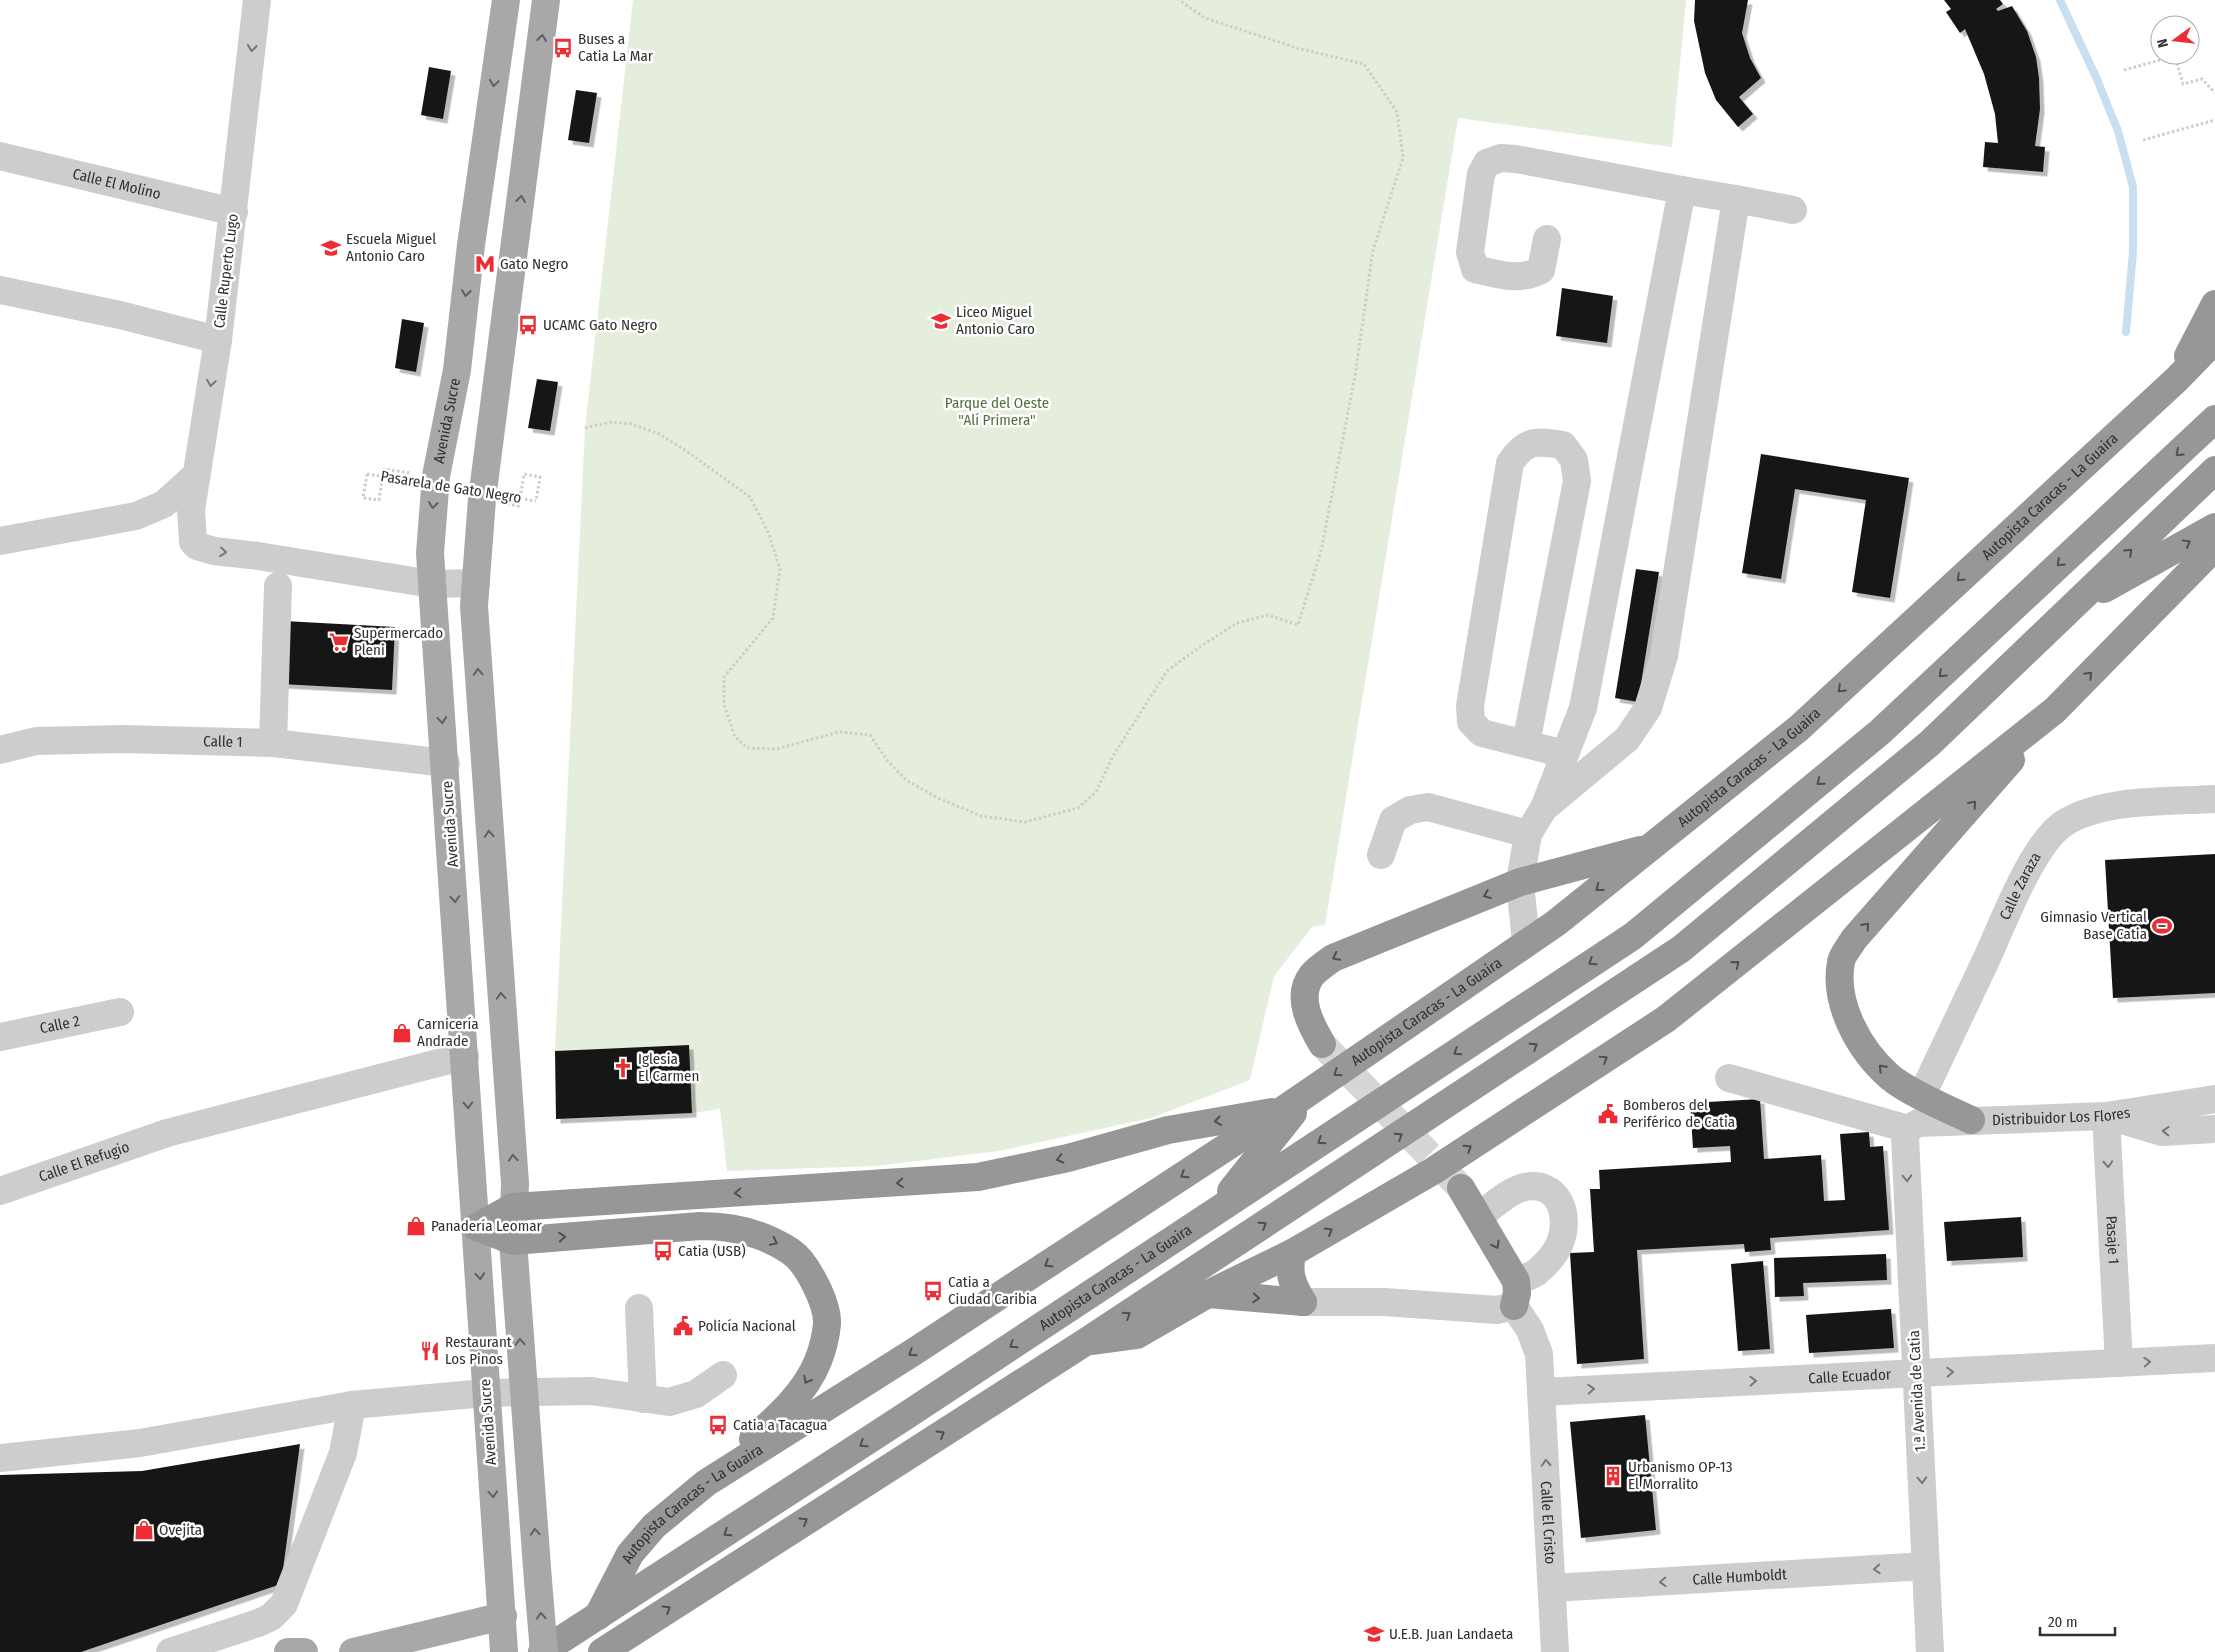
<svg xmlns="http://www.w3.org/2000/svg" width="2215" height="1652" font-family="'Fira Sans Condensed',sans-serif">
<defs>
<filter id="shadow"><feDropShadow dx="4.5" dy="4.5" stdDeviation="0" flood-color="#0004"/></filter>
</defs>
<rect width="100%" height="100%" fill="#fff"/>
<path fill="#e5eddd" d="M633 0H1686L1672 147 1458 118 1325 925 1312 927 1274 976 1250 1080 1151 1118 999 1151 876 1166 727 1171 720 1109 692 1113 689 1045 555 1051 585 428Z"/>
<g fill="none" stroke-linecap="round" stroke-linejoin="round">
<path stroke="#c9deee" stroke-width="8" d="M2060 0 2096 77 2118 131 2133 187V252L2126 332"/>
</g>
<path fill="#171717" filter="url(#shadow)" d="M1695 0H1748L1742 33 1750 58 1761 78 1739 97 1753 114 1738 127 1716 100 1705 73 1694 21Z
M1944 0H2000L2003 4 1996 9 1998 11 2012 6 2027 31 2036 57 2039 78 2040 109 2035 146 2045 147 2043 172 1983 167 1985 142 1998 143 1995 114 1984 74 1965 29 1960 33 1946 12 1951 9Z
M429 67 451 71 443 119 421 115Z
M576 90 597 93 589 143 568 140Z
M1562 288 1613 296 1607 343 1556 336Z
M402 319 424 323 416 372 395 368Z
M537 379 558 382 550 431 528 428Z
M1761 454 1909 478 1890 598 1852 592 1866 500 1795 489 1781 579 1742 573Z
M1636 569 1659 572 1638 702 1615 698Z
M284 621 395 627 392 690 281 684Z
M2215 854V993L2113 998 2105 860Z
M689 1045 692 1113 556 1119 555 1051Z
M1760 1099 1764 1159 1821 1155 1824 1201 1845 1200 1840 1134 1869 1132 1870 1147 1883 1146 1889 1230 1770 1238 1771 1250 1745 1252 1744 1244 1637 1250 1644 1359 1577 1364 1570 1253 1594 1252 1590 1189H1600L1599 1170 1731 1162 1730 1146 1693 1148 1690 1103Z
M2021 1217 2023 1257 1947 1261 1944 1222Z
M1886 1254 1887 1280 1803 1283 1804 1296 1775 1297 1774 1258Z
M1763 1261 1770 1349 1738 1351 1731 1264Z
M1891 1309 1894 1348 1809 1353 1806 1315Z
M1645 1415 1656 1530 1581 1538 1570 1422Z
M300 1444 281 1584 81 1652H0V1475L142 1471Z"/>
<g fill="none" stroke-linecap="round" stroke-linejoin="round">
<path stroke="#d6d6d6" stroke-width="28" stroke-dasharray="28 14" stroke-linecap="butt" d="M1322 1044 1461 1188"/>
<path stroke="#cdcdcd" stroke-width="3" stroke-dasharray="2.5 2.5" stroke-linecap="butt" d="M2124 70 2175 56 2183 84 2202 79 2215 93
M2143 140 2215 120
M585 428 610 422 631 424 659 434 685 450 750 497 768 532 780 569 773 618 724 677V704L735 737 747 748 776 749 839 732 870 735 887 760 906 780 938 798 981 816 1025 822 1078 808 1096 792 1113 756 1167 671 1201 646 1237 623 1268 615 1298 625 1321 551 1355 376 1373 250 1403 158 1397 112 1364 64 1297 48 1205 18 1179 0
M367 474 363 498 379 500 384 469 411 473
M507 504 519 506 524 474 540 477 536 501"/>
<g stroke="#cdcdcd" stroke-width="28">
<path d="M257 0 218 340 191 510 193 542 197 546 214 551 258 556 432 584 476 583"/>
<path id="s1" d="M0 156 234 212"/>
<path d="M1682 190 1736 199"/>
<path d="M0 290 120 315 218 340"/>
<path d="M0 541 136 516 164 504 197 474"/>
<path d="M273 743 278 586"/>
<path d="M1526 743 1577 481 1574 460 1563 445C1536 441 1526 439 1510 463L1470 706 1471 722 1482 733 1565 754"/>
<path id="s2" d="M0 750 36 741 123 739 273 743 446 763"/>
<path d="M1544 808 1583 708 1682 190 1516 159 1501 158 1487 163 1481 174 1470 252 1475 269C1498 274 1519 282 1541 270L1547 239"/>
<path d="M1381 855 1393 820 1410 810 1428 807 1528 834"/>
<path d="M1526 943 1520 882 1528 834 1544 808 1627 739 1648 708 1664 656 1736 199 1793 210"/>
<path id="s3" d="M0 1037 120 1012"/>
<path d="M1729 1078 1908 1129"/>
<path id="s4" d="M1922 1095C1944 1049 1965 1004 1987 958 2003 923 2034 840 2066 822 2106 798 2170 802 2215 799"/>
<path id="s5" d="M2106 1116 2119 1363"/>
<path d="M2112 1117 2162 1132 2215 1129"/>
<path d="M1908 1129 1905 1137 1930 1652"/>
<path id="s6" d="M1908 1129 1918 1123 2106 1116 2215 1099"/>
<path id="s7" d="M0 1191 167 1133 465 1056"/>
<path d="M1479 1216C1492 1207 1506 1193 1521 1188 1559 1177 1572 1217 1559 1245 1555 1255 1545 1265 1537 1272 1532 1276 1523 1278 1516 1281"/>
<path id="s8" d="M1303 1302H1384L1497 1310 1514 1306 1530 1330 1539 1354 1555 1652"/>
<path d="M639 1308 643 1399"/>
<path id="s9" d="M1542 1392 2215 1358"/>
<path d="M0 1458 140 1443 352 1405 485 1393 591 1391 669 1402 696 1394 723 1375"/>
<path id="s10" d="M1552 1588 1926 1566"/>
<path d="M170 1652 258 1623 271 1617 284 1604 343 1453 352 1405"/>
</g>
<g stroke="#a8a8a8" stroke-width="28">
<path d="M538 1581 513 1241 515 1183 474 606 482 499 546 0"/>
<path d="M288 1652H304"/>
<path d="M353 1652 503 1616"/>
<path id="s11" d="M504 1652 430 553 436 476 457 370 471 245 506 0"/>
</g>
<g stroke="#979797" stroke-width="28">
<path d="M2188 356 2215 304"/>
<path d="M2104 589 2215 527"/>
<path d="M1322 1044C1311 1025 1295 997 1312 975 1317 969 1326 963 1333 958L1520 882 1640 850"/>
<path d="M1971 1120C1948 1109 1909 1093 1890 1077 1860 1051 1833 1004 1841 962 1842 955 1850 946 1854 939L2011 760"/>
<path d="M1461 1188 1516 1281 1517 1293 1514 1306"/>
<path d="M1231 1191 1293 1113"/>
<path d="M477 1227 513 1207 978 1177 1068 1158 1168 1130 1272 1112"/>
<path d="M477 1227 513 1241 700 1226C733 1226 763 1233 790 1251 807 1262 828 1304 827 1324 826 1335 822 1351 818 1361 805 1393 778 1417 753 1439"/>
<path d="M1292 1253C1288 1273 1292 1285 1303 1302"/>
<path d="M1208 1294 1303 1302"/>
<path d="M1093 1341 1137 1335 1208 1294 1292 1253 1433 1171 1666 1019 2055 710 2215 547"/>
<path id="s12" d="M598 1616 630 1554 654 1526 706 1483 912 1353 1283 1110 1556 923 1799 728 2176 380 2215 340"/>
<path id="s13" d="M542 1652 904 1417 1633 936 1880 732 2215 419"/>
<path d="M602 1652 1087 1341 1681 949 1930 743 2215 470"/>
</g>
<path stroke="#cdcdcd" stroke-width="3" stroke-dasharray="2.5 2.5" stroke-linecap="butt" d="M367 474 536 501"/>
<path stroke="#a8a8a8" stroke-width="28" d="M538 1581 544 1652"/>
</g>
<defs><path id="oneway-chevron" d="M-2-3.5L2.5 0L-2 3.5" fill="none" stroke-width="1.6" stroke-linecap="round" stroke-linejoin="round" transform="scale(1.25)"/></defs>
<g stroke="#606060">
<use href="#oneway-chevron" transform="translate(542 38) rotate(-83)"/>
<use href="#oneway-chevron" transform="translate(494 83) rotate(98)"/>
<use href="#oneway-chevron" transform="translate(521 199) rotate(-83)"/>
<use href="#oneway-chevron" transform="translate(466 293) rotate(97)"/>
<use href="#oneway-chevron" transform="translate(433 505) rotate(96)"/>
<use href="#oneway-chevron" transform="translate(478 672) rotate(-93)"/>
<use href="#oneway-chevron" transform="translate(442 720) rotate(85)"/>
<use href="#oneway-chevron" transform="translate(489 834) rotate(-94)"/>
<use href="#oneway-chevron" transform="translate(455 899) rotate(86)"/>
<use href="#oneway-chevron" transform="translate(501 996) rotate(-94)"/>
<use href="#oneway-chevron" transform="translate(468 1105) rotate(87)"/>
<use href="#oneway-chevron" transform="translate(513 1158) rotate(-94)"/>
<use href="#oneway-chevron" transform="translate(480 1276) rotate(86)"/>
<use href="#oneway-chevron" transform="translate(520 1342) rotate(-94)"/>
<use href="#oneway-chevron" transform="translate(493 1494) rotate(86)"/>
<use href="#oneway-chevron" transform="translate(535 1532) rotate(-94)"/>
<use href="#oneway-chevron" transform="translate(541 1616) rotate(-94)"/>
</g>
<g stroke="#777">
<use href="#oneway-chevron" transform="translate(252 48) rotate(96)"/>
<use href="#oneway-chevron" transform="translate(211 383) rotate(99)"/>
<use href="#oneway-chevron" transform="translate(223 552) rotate(6)"/>
<use href="#oneway-chevron" transform="translate(2166 1131) rotate(-178)"/>
<use href="#oneway-chevron" transform="translate(2108 1164) rotate(87)"/>
<use href="#oneway-chevron" transform="translate(1907 1178) rotate(88)"/>
<use href="#oneway-chevron" transform="translate(2147 1362) rotate(-3)"/>
<use href="#oneway-chevron" transform="translate(1950 1372) rotate(-3)"/>
<use href="#oneway-chevron" transform="translate(1753 1381) rotate(-3)"/>
<use href="#oneway-chevron" transform="translate(1591 1389) rotate(-3)"/>
<use href="#oneway-chevron" transform="translate(1546 1463) rotate(-93)"/>
<use href="#oneway-chevron" transform="translate(1922 1480) rotate(87)"/>
<use href="#oneway-chevron" transform="translate(1877 1569) rotate(177)"/>
<use href="#oneway-chevron" transform="translate(1663 1582) rotate(177)"/>
</g>
<g stroke="#4f4f4f">
<use href="#oneway-chevron" transform="translate(2179 453) rotate(137)"/>
<use href="#oneway-chevron" transform="translate(2187 543) rotate(-29)"/>
<use href="#oneway-chevron" transform="translate(2129 552) rotate(-44)"/>
<use href="#oneway-chevron" transform="translate(2060 563) rotate(137)"/>
<use href="#oneway-chevron" transform="translate(1960 578) rotate(137)"/>
<use href="#oneway-chevron" transform="translate(1942 674) rotate(137)"/>
<use href="#oneway-chevron" transform="translate(2089 675) rotate(-45)"/>
<use href="#oneway-chevron" transform="translate(1841 689) rotate(137)"/>
<use href="#oneway-chevron" transform="translate(1820 782) rotate(140)"/>
<use href="#oneway-chevron" transform="translate(1973 804) rotate(-49)"/>
<use href="#oneway-chevron" transform="translate(1599 888) rotate(142)"/>
<use href="#oneway-chevron" transform="translate(1487 895) rotate(158)"/>
<use href="#oneway-chevron" transform="translate(1866 926) rotate(-49)"/>
<use href="#oneway-chevron" transform="translate(1336 957) rotate(153)"/>
<use href="#oneway-chevron" transform="translate(1592 962) rotate(147)"/>
<use href="#oneway-chevron" transform="translate(1736 964) rotate(-39)"/>
<use href="#oneway-chevron" transform="translate(1534 1046) rotate(-33)"/>
<use href="#oneway-chevron" transform="translate(1457 1052) rotate(147)"/>
<use href="#oneway-chevron" transform="translate(1604 1059) rotate(-33)"/>
<use href="#oneway-chevron" transform="translate(1882 1068) rotate(-134)"/>
<use href="#oneway-chevron" transform="translate(1337 1073) rotate(146)"/>
<use href="#oneway-chevron" transform="translate(1218 1121) rotate(170)"/>
<use href="#oneway-chevron" transform="translate(1399 1136) rotate(-33)"/>
<use href="#oneway-chevron" transform="translate(1321 1141) rotate(147)"/>
<use href="#oneway-chevron" transform="translate(1468 1148) rotate(-33)"/>
<use href="#oneway-chevron" transform="translate(1060 1159) rotate(166)"/>
<use href="#oneway-chevron" transform="translate(1184 1175) rotate(147)"/>
<use href="#oneway-chevron" transform="translate(900 1183) rotate(176)"/>
<use href="#oneway-chevron" transform="translate(738 1193) rotate(177)"/>
<use href="#oneway-chevron" transform="translate(1263 1225) rotate(-33)"/>
<use href="#oneway-chevron" transform="translate(1329 1231) rotate(-30)"/>
<use href="#oneway-chevron" transform="translate(562 1237) rotate(-4)"/>
<use href="#oneway-chevron" transform="translate(774 1242) rotate(26)"/>
<use href="#oneway-chevron" transform="translate(1496 1245) rotate(61)"/>
<use href="#oneway-chevron" transform="translate(1048 1264) rotate(147)"/>
<use href="#oneway-chevron" transform="translate(1256 1298) rotate(4)"/>
<use href="#oneway-chevron" transform="translate(1127 1315) rotate(-33)"/>
<use href="#oneway-chevron" transform="translate(1013 1345) rotate(146)"/>
<use href="#oneway-chevron" transform="translate(912 1353) rotate(147)"/>
<use href="#oneway-chevron" transform="translate(807 1380) rotate(119)"/>
<use href="#oneway-chevron" transform="translate(941 1434) rotate(-32)"/>
<use href="#oneway-chevron" transform="translate(863 1444) rotate(147)"/>
<use href="#oneway-chevron" transform="translate(804 1521) rotate(-32)"/>
<use href="#oneway-chevron" transform="translate(727 1533) rotate(147)"/>
<use href="#oneway-chevron" transform="translate(667 1609) rotate(-32)"/>
</g>
<defs>
<symbol id="bus-bare" viewBox="-9 -9 18 18"><path d="M-5-6H5V4H4V6H2V4H-2V6H-4V4H-5ZM-3.5-4V0h7V-4ZM-3.5 1.2v1.5H-2V1.2ZM2 1.2v1.5H3.5V1.2Z" fill="#ec2d33" stroke="#fff" stroke-width="2.5" paint-order="stroke"/></symbol>
<symbol id="school-bare" viewBox="-9 -9 18 18"><path d="M0-5L7-2L0 1L-7-2ZM-4 1L0 2.5L4 1V4Q0 6-4 4Z" fill="#ec2d33" stroke="#fff" stroke-width="2.5" paint-order="stroke"/></symbol>
<symbol id="metro-bare" viewBox="-9 -9 18 18"><path d="M-5.5 5V-5H-3L0 0L3-5H5.5V5H3V-.5L0 4L-3-.5V5Z" fill="#ec2d33" stroke="#fff" stroke-width="2.5" paint-order="stroke"/></symbol>
<symbol id="supermarket-bare" viewBox="-9 -9 18 18"><path d="M-6-5.5h2.5l.6 2H6L4.5 2H-2.5L-4.4-4H-6ZM-1.5 3.2a1.3 1.3 0 1 0 .1 0ZM3 3.2a1.3 1.3 0 1 0 .1 0Z" fill="#ec2d33" stroke="#fff" stroke-width="2.5" paint-order="stroke"/></symbol>
<symbol id="stadium-bare" viewBox="-9 -9 18 18"><path d="M0-5a6.5 5 0 1 0 0 10a6.5 5 0 1 0 0-10ZM-3.5-1.8h7v3.6h-7Z" fill="#ec2d33" stroke="#fff" stroke-width="2.5" paint-order="stroke"/></symbol>
<symbol id="shop-bare" viewBox="-9 -9 18 18"><path d="M-5-2.5h2.3a2.7 3.5 0 0 1 5.4 0H5L5.5 6h-11ZM-1.5-2.5h3a1.5 2.3 0 0 0-3 0Z" fill="#ec2d33" stroke="#fff" stroke-width="2.5" paint-order="stroke"/></symbol>
<symbol id="church-bare" viewBox="-9 -9 18 18"><path d="M-1.2-6h2.4v3.5h3.3v2.4h-3.3V6h-2.4V-.1h-3.3v-2.4h3.3Z" fill="#ec2d33" stroke="#fff" stroke-width="2.5" paint-order="stroke"/></symbol>
<symbol id="civic-bare" viewBox="-9 -9 18 18"><path d="M-.6-6.5H3V-4.5H.6V-3L4-1V1h2V6H-6V1h2V-1L-.6-3ZM-1.2 2.5V6h2.4V2.5Z" fill="#ec2d33" stroke="#fff" stroke-width="2.5" paint-order="stroke"/></symbol>
<symbol id="restaurant-bare" viewBox="-9 -9 18 18"><path d="M-5-6h1v4h1v-4h1v4h1v-4h1v5L-1.5 .5V6h-2V.5L-5-1ZM5-6V6H3V1.5H1.5Q1.5-4 5-6Z" fill="#ec2d33" stroke="#fff" stroke-width="2.5" paint-order="stroke"/></symbol>
<symbol id="building-bare" viewBox="-9 -9 18 18"><path d="M-4-6H4V6H1V3H-1V6H-4ZM-2.5-4.3h1.7v1.8h-1.7ZM.8-4.3h1.7v1.8H.8ZM-2.5-1h1.7V.8h-1.7ZM.8-1h1.7V.8H.8Z" fill="#ec2d33" stroke="#fff" stroke-width="2.5" paint-order="stroke"/></symbol>
</defs>
<g fill-rule="evenodd">
<use href="#bus-bare" x="549" y="34" width="28" height="28"/>
<use href="#school-bare" x="317" y="234" width="28" height="28"/>
<use href="#metro-bare" x="471" y="250" width="28" height="28"/>
<use href="#school-bare" x="927" y="307" width="28" height="28"/>
<use href="#bus-bare" x="514" y="311" width="28" height="28"/>
<use href="#supermarket-bare" x="325" y="628" width="28" height="28"/>
<use href="#stadium-bare" x="2148" y="912" width="28" height="28"/>
<use href="#shop-bare" x="388" y="1019" width="28" height="28"/>
<use href="#church-bare" x="609" y="1054" width="28" height="28"/>
<use href="#civic-bare" x="1594" y="1100" width="28" height="28"/>
<use href="#shop-bare" x="402" y="1212" width="28" height="28"/>
<use href="#bus-bare" x="649" y="1237" width="28" height="28"/>
<use href="#bus-bare" x="919" y="1277" width="28" height="28"/>
<use href="#civic-bare" x="669" y="1312" width="28" height="28"/>
<use href="#restaurant-bare" x="416" y="1337" width="28" height="28"/>
<use href="#bus-bare" x="704" y="1411" width="28" height="28"/>
<use href="#building-bare" x="1599" y="1462" width="28" height="28"/>
<use href="#shop-bare" x="130" y="1516" width="28" height="28"/>
<use href="#school-bare" x="1360" y="1620" width="28" height="28"/>
</g>
<g text-anchor="middle" dominant-baseline="central" stroke-width="5" stroke-linejoin="round" paint-order="stroke">
<g font-size="15" fill="#303030" stroke="#fff" text-anchor="start">
<text x="578" y="39">Buses a<tspan x="578" dy="17">Catia La Mar</tspan></text>
<text x="346" y="239">Escuela Miguel<tspan x="346" dy="17">Antonio Caro</tspan></text>
<text x="500" y="264">Gato Negro</text>
<text x="956" y="312">Liceo Miguel<tspan x="956" dy="17">Antonio Caro</tspan></text>
<text x="543" y="325">UCAMC Gato Negro</text>
<text x="354" y="633">Supermercado<tspan x="354" dy="17">Pleni</tspan></text>
<text x="2147" y="917" text-anchor="end">Gimnasio Vertical<tspan x="2147" dy="17">Base Catia</tspan></text>
<text x="417" y="1024">Carnicería<tspan x="417" dy="17">Andrade</tspan></text>
<text x="638" y="1059">Iglesia<tspan x="638" dy="17">El Carmen</tspan></text>
<text x="1623" y="1105">Bomberos del<tspan x="1623" dy="17">Periférico de Catia</tspan></text>
<text x="431" y="1226">Panadería Leomar</text>
<text x="678" y="1251">Catia (USB)</text>
<text x="948" y="1282">Catia a<tspan x="948" dy="17">Ciudad Caribia</tspan></text>
<text x="698" y="1326">Policía Nacional</text>
<text x="445" y="1342">Restaurant<tspan x="445" dy="17">Los Pinos</tspan></text>
<text x="733" y="1425">Catia a Tacagua</text>
<text x="1628" y="1467">Urbanismo OP-13<tspan x="1628" dy="17">El Morralito</tspan></text>
<text x="159" y="1530">Ovejita</text>
<text x="1389" y="1634">U.E.B. Juan Landaeta</text>
</g>
<g font-size="15" fill="#303030" stroke="#fff">
<text stroke="none"><textPath href="#s1" startOffset="120">Calle El Molino</textPath></text>
<text transform="translate(226 271) rotate(-83)">Calle Ruperto Lugo</text>
<text stroke="none"><textPath href="#s11" startOffset="1235">Avenida Sucre</textPath></text>
<text transform="translate(451 487) rotate(9)">Pasarela de Gato Negro</text>
<text stroke="none"><textPath href="#s12" startOffset="1845">Autopista Caracas - La Guaira</textPath></text>
<text stroke="none"><textPath href="#s2" startOffset="224">Calle 1</textPath></text>
<text stroke="none"><textPath href="#s12" startOffset="1440">Autopista Caracas - La Guaira</textPath></text>
<text transform="translate(450 824) rotate(-94)">Avenida Sucre</text>
<text stroke="none"><textPath href="#s4" startOffset="231">Calle Zaraza</textPath></text>
<text stroke="none"><textPath href="#s12" startOffset="1035">Autopista Caracas - La Guaira</textPath></text>
<text stroke="none"><textPath href="#s3" startOffset="61">Calle 2</textPath></text>
<text stroke="none"><textPath href="#s6" startOffset="155">Distribuidor Los Flores</textPath></text>
<text stroke="none"><textPath href="#s7" startOffset="89">Calle El Refugio</textPath></text>
<text stroke="none"><textPath href="#s5" startOffset="124">Pasaje 1</textPath></text>
<text stroke="none"><textPath href="#s13" startOffset="685">Autopista Caracas - La Guaira</textPath></text>
<text stroke="none"><textPath href="#s9" startOffset="308">Calle Ecuador</textPath></text>
<text transform="translate(1917 1391) rotate(-93)">1.ª Avenida de Catia</text>
<text transform="translate(488 1422) rotate(-94)">Avenida Sucre</text>
<text stroke="none"><textPath href="#s12" startOffset="150">Autopista Caracas - La Guaira</textPath></text>
<text stroke="none"><textPath href="#s8" startOffset="435">Calle El Cristo</textPath></text>
<text stroke="none"><textPath href="#s10" startOffset="188">Calle Humboldt</textPath></text>
</g>
<g font-size="15" fill="#516e3b" stroke="#fff">
<text x="997" y="403">Parque del Oeste<tspan x="997" dy="17">"Alí Primera"</tspan></text>
</g>
</g>
<g transform="translate(2175 40) rotate(255)"><circle r="24" fill="#ffffff" stroke="#acacac"/>
<path d="M0-4L9 19L0 12L-9 19Z" fill="#ec2d33"/>
<text y="-8" font-size="14" font-weight="bold" text-anchor="middle" fill="#303030">N</text>
</g>
<path d="M2040 1627v8h75v-8" fill="none" stroke="#303030" stroke-width="2.5"/>
<text x="2048" y="1627" font-size="15" fill="#303030" stroke="#ffffff" stroke-width="4" paint-order="stroke">20 m</text>
</svg>
